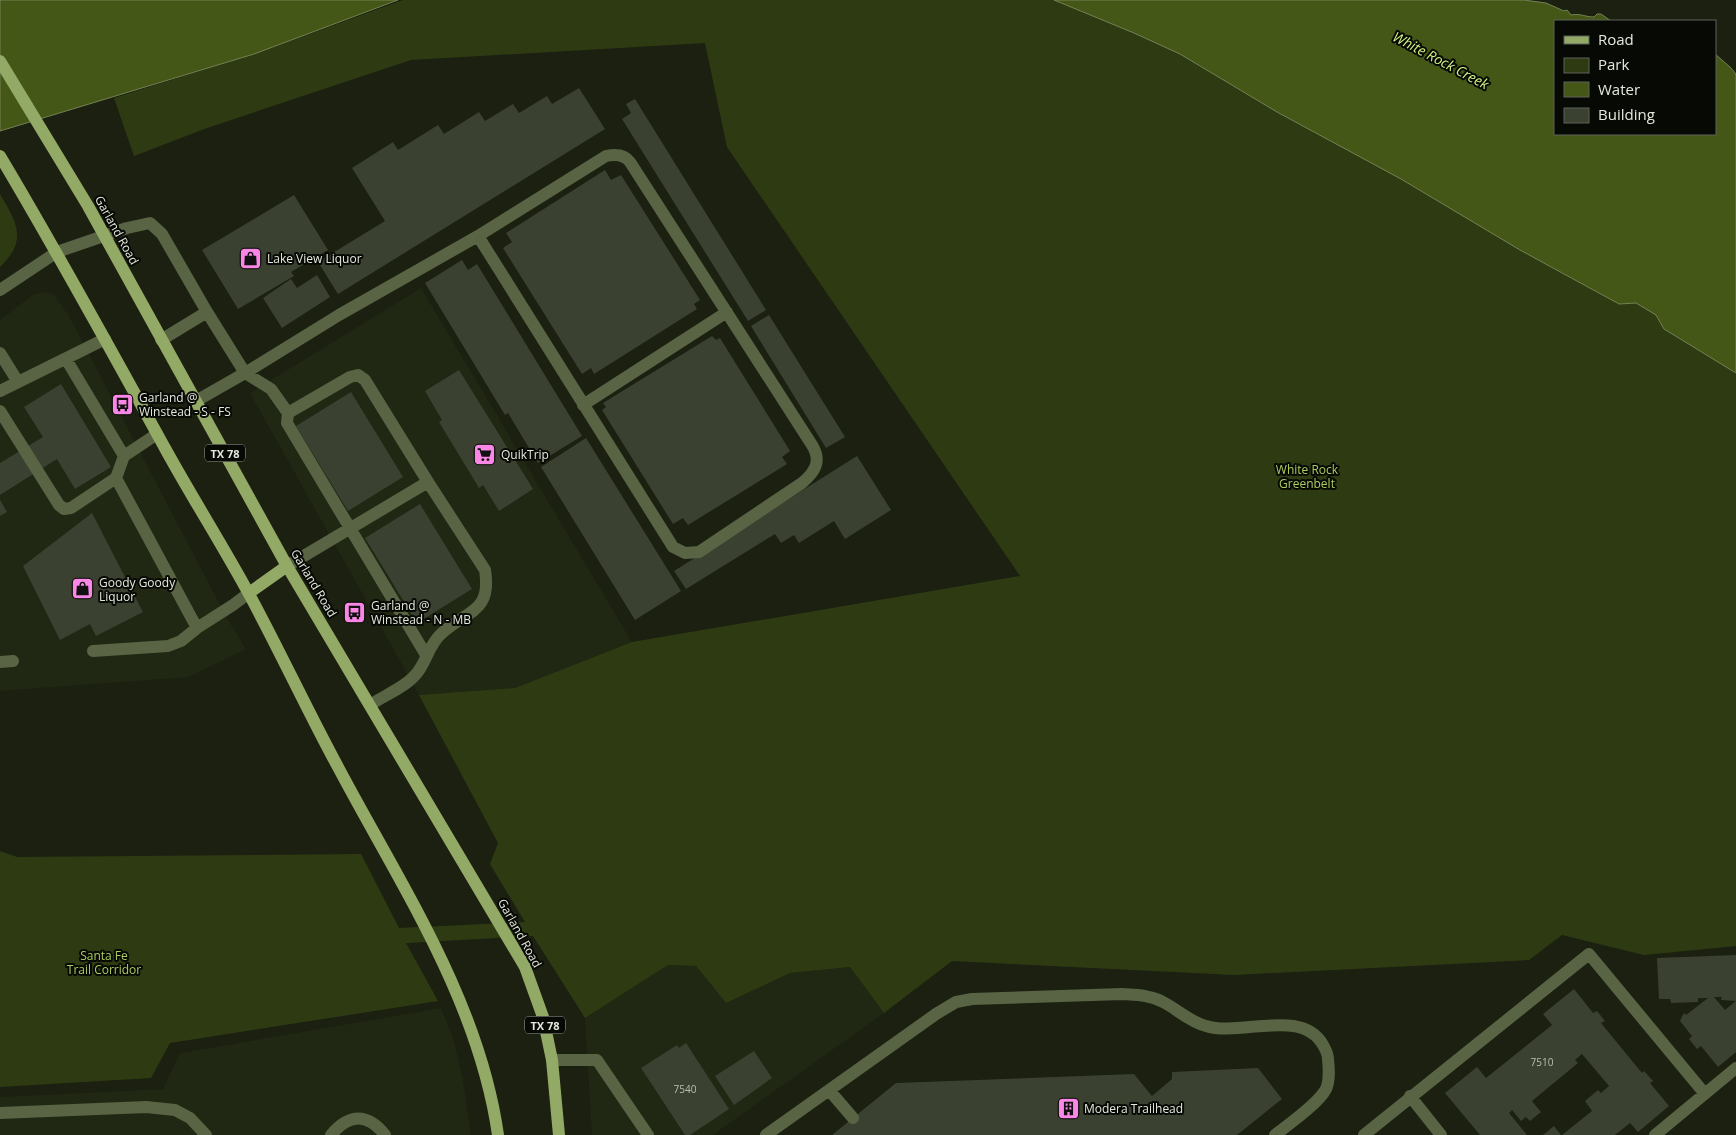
<svg xmlns="http://www.w3.org/2000/svg" width="1736" height="1135" font-family="'Open Sans',sans-serif">
<rect width="100%" height="100%" fill="#1b2011"/>
<path fill="#202712" d="M421 288 632 642 515 688 419 695 250 393Z
M47 292 54 295 69 316 228 620 246 649 189 677 0 691V320L34 294Z
M668 965 696 966 726 1003 790 973 850 967 884 1013 713 1135H592L585 1018Z
M441 1008 454 1041 463 1080 471 1135H0V1097L163 1089 180 1053Z"/>
<path fill="#2e3b12" d="M403 0H1054L1134 33 1180 54 1277 112 1401 179 1520 250 1618 304 1636 303 1657 315 1664 329 1736 373V946L1644 955 1562 935 1529 960 1235 975 952 961 884 1013 850 967 790 973 726 1003 696 966 668 965 585 1018 533 936 406 943 438 1001 170 1043 151 1078 0 1087V851L17 857 361 854 399 928 525 922 490 864 498 843 419 695 515 688 632 642 1020 576 727 147 705 43 411 60 207 128 134 156 114 98 254 54Z
M0 194C17 223 28 240 0 267Z"/>
<path fill="#455717" stroke="#758253" d="M0 0H398L254 54 0 131Z
M1054 0H1524L1546 3 1564 11 1567 10 1571 15C1580 13 1585 17 1594 17L1597 14H1601L1611 21H1555V134H1715V54L1730 67 1736 74V373L1664 329 1656 315 1636 303 1619 304 1520 250 1401 179 1277 112 1180 54 1134 33Z"/>
<path fill="#3b4131" d="M579 88 605 129 338 294 318 262 385 221 352 168 393 142 398 150 438 125 444 134 479 112 485 121 513 104 519 113 547 96 552 104Z
M635 99 766 310 748 321 622 119 631 113 626 104Z
M605 170 611 180 621 175 700 300 694 304 697 309 594 374 591 368 582 374 503 248 512 242 506 233Z
M294 195 328 250 291 272 294 276 238 309 202 250Z
M462 260 468 270 477 264 582 436 538 463 508 413 505 415 425 283Z
M317 275 330 297 282 328 263 298 291 279 297 288Z
M769 315 845 437 826 448 751 326Z
M712 336 716 340 720 338 790 451 782 457 787 464 688 525 683 518 673 524 602 410 606 407 603 403Z
M459 370 533 489 499 511 483 485 479 488 439 422 442 420 425 391Z
M61 384 111 467 75 489 57 459 0 495V463L43 437 24 407Z
M351 392 403 477 348 511 296 426Z
M586 438 681 591 635 620 541 467Z
M857 456 891 510 845 539 834 521 799 543 794 535 781 543 775 534 686 589 674 571Z
M0 500 7 512 0 516Z
M420 504 472 589 417 623 365 538Z
M92 513 143 612 96 636 90 624 60 640 23 566Z
M1736 955V1001L1721 1000 1722 997H1714L1725 1010 1736 1001V1052L1718 1067 1701 1046 1697 1049 1689 1039 1692 1036 1680 1021 1684 1013 1686 1015 1708 998H1698V1002L1671 1003 1670 999H1659L1657 958Z
M1574 989 1593 1013 1597 1011 1605 1021 1601 1023 1642 1073 1644 1071 1653 1081 1650 1083 1669 1106 1638 1132 1630 1123 1615 1135H1562L1592 1111 1585 1101 1598 1090 1601 1093 1609 1086 1582 1054 1575 1060 1578 1063 1532 1101 1541 1112 1530 1121 1526 1117 1521 1121 1512 1110 1509 1113 1527 1135H1480L1445 1093 1477 1067 1486 1078 1552 1025 1543 1014Z
M686 1043 729 1109 690 1135H685L641 1068 677 1045 679 1048Z
M754 1051 772 1078 734 1105 715 1076Z
M1258 1068 1282 1099 1237 1135H832L896 1083 1134 1074 1152 1096 1172 1079V1072Z
M1554 1126 1561 1135H1543Z"/>
<g fill="none" stroke-linecap="round" stroke-linejoin="round">
<path stroke="#586443" stroke-width="12" d="M0 290 57 252 127 228 150 223 162 234 207 312 245 373 339 315 478 236 606 156C615 154 624 154 630 162L812 445C822 461 815 472 802 483L699 552 685 553 673 547 478 236
M161 340 207 312
M0 353 18 382
M66 359 124 456
M0 391 105 339
M196 401 245 373 271 389 288 413 350 377 358 375 365 380 428 482 485 570C492 614 466 610 441 634 428 646 427 661 417 673 406 687 385 695 370 705
M583 405 727 312
M0 411 59 505 64 509 71 508 116 478 124 456 157 434
M288 413 287 423 426 655
M116 478 197 628 233 605 249 593
M287 566 428 482
M93 651 168 646 181 641 197 628
M0 662 13 661
M552 1060H597L648 1135
M829 1090 853 1118
M1410 1096 1441 1135
M0 1113 146 1107 175 1110 190 1118 206 1135
M331 1135C349 1113 368 1113 385 1135
M766 1135 936 1014 956 1002 972 999 1122 994C1136 995 1150 995 1163 1002 1177 1009 1190 1022 1206 1026 1240 1037 1302 1007 1323 1045 1326 1050 1328 1054 1328 1059 1329 1069 1330 1080 1326 1089 1319 1103 1288 1125 1275 1135
M1364 1135 1589 954 1705 1094
M1655 1135 1736 1068"/>
<path stroke="#93aa66" stroke-width="12" d="M0 61 88 206 287 566 525 967 543 1017 552 1060 559 1135
M0 156C58 253 112 352 166 450 193 499 223 546 249 594 280 651 307 710 338 767 400 884 479 1001 498 1135
M249 593 287 566"/>
</g>
<defs>
<symbol id="shop-square" viewBox="-11 -11 22 22"><rect x="-9" y="-9" width="18" height="18" rx="4" fill="#fa87e6" stroke="#070904"/><path d="M-5-2.5h2.3a2.7 3.5 0 0 1 5.4 0H5L5.5 6h-11ZM-1.5-2.5h3a1.5 2.3 0 0 0-3 0Z" fill="#111"/></symbol>
<symbol id="bus-square" viewBox="-11 -11 22 22"><rect x="-9" y="-9" width="18" height="18" rx="4" fill="#fa87e6" stroke="#070904"/><path d="M-5-6H5V4H4V6H2V4H-2V6H-4V4H-5ZM-3.5-4V0h7V-4ZM-3.5 1.2v1.5H-2V1.2ZM2 1.2v1.5H3.5V1.2Z" fill="#111"/></symbol>
<symbol id="supermarket-square" viewBox="-11 -11 22 22"><rect x="-9" y="-9" width="18" height="18" rx="4" fill="#fa87e6" stroke="#070904"/><path d="M-6-5.5h2.5l.6 2H6L4.5 2H-2.5L-4.4-4H-6ZM-1.5 3.2a1.3 1.3 0 1 0 .1 0ZM3 3.2a1.3 1.3 0 1 0 .1 0Z" fill="#111"/></symbol>
<symbol id="building-square" viewBox="-11 -11 22 22"><rect x="-9" y="-9" width="18" height="18" rx="4" fill="#fa87e6" stroke="#070904"/><path d="M-4-6H4V6H1V3H-1V6H-4ZM-2.5-4.3h1.7v1.8h-1.7ZM.8-4.3h1.7v1.8H.8ZM-2.5-1h1.7V.8h-1.7ZM.8-1h1.7V.8H.8Z" fill="#111"/></symbol>
</defs>
<g fill-rule="evenodd">
<use href="#shop-square" x="238" y="246" width="25" height="25"/>
<use href="#bus-square" x="110" y="392" width="25" height="25"/>
<use href="#supermarket-square" x="472" y="442" width="25" height="25"/>
<use href="#shop-square" x="70" y="576" width="25" height="25"/>
<use href="#bus-square" x="342" y="600" width="25" height="25"/>
<use href="#building-square" x="1056" y="1096" width="25" height="25"/>
</g>
<g text-anchor="middle" dominant-baseline="central" stroke-width="4" stroke-linejoin="round" paint-order="stroke">
<g font-size="10" fill="#babeb3">
<text x="1542" y="1062">7510</text>
<text x="685" y="1089">7540</text>
</g>
<g fill="#070904" stroke="#a2a59d" stroke-width="1">
<rect x="205" y="444.5" width="40" height="17" rx="4"/>
<rect x="525" y="1016.5" width="40" height="17" rx="4"/>
</g>
<g font-size="11" font-weight="bold" fill="#e4e8de">
<text x="225" y="453">TX 78</text>
<text x="545" y="1025">TX 78</text>
</g>
<g font-size="12" fill="#e4e8de" stroke="#070904">
<text transform="translate(117 230) rotate(61)">Garland Road</text>
<text transform="translate(314 583) rotate(59)">Garland Road</text>
<text transform="translate(520 933) rotate(61)">Garland Road</text>
</g>
<g font-size="12" fill="#e4e8de" stroke="#070904" text-anchor="start">
<text x="267" y="258">Lake View Liquor</text>
<text x="139" y="397">Garland @<tspan x="139" dy="14">Winstead - S - FS</tspan></text>
<text x="501" y="454">QuikTrip</text>
<text x="99" y="582">Goody Goody<tspan x="99" dy="14">Liquor</tspan></text>
<text x="371" y="605">Garland @<tspan x="371" dy="14">Winstead - N - MB</tspan></text>
<text x="1084" y="1108">Modera Trailhead</text>
</g>
<g font-size="12" fill="#abcd5e" stroke="#070904">
<text x="1307" y="469">White Rock<tspan x="1307" dy="14">Greenbelt</tspan></text>
<text x="104" y="955">Santa Fe<tspan x="104" dy="14">Trail Corridor</tspan></text>
</g>
<g font-size="14" font-style="italic" fill="#d0f586" stroke="#070904">
<text transform="translate(1441 60) rotate(28)">White Rock Creek</text>
</g>
</g>
<rect x="1554" y="20" width="162" height="115" fill="#070904" stroke="#5f625b"/>
<rect x="1564" y="36" width="25" height="8" fill="#93aa66" stroke="#5f625b"/>
<text x="1598" y="45" font-size="15" fill="#e4e8de">Road</text>
<rect x="1564" y="58" width="25" height="15" fill="#2e3b12" stroke="#5f625b"/>
<text x="1598" y="70" font-size="15" fill="#e4e8de">Park</text>
<rect x="1564" y="82" width="25" height="15" fill="#455717" stroke="#5f625b"/>
<text x="1598" y="95" font-size="15" fill="#e4e8de">Water</text>
<rect x="1564" y="108" width="25" height="15" fill="#3b4131" stroke="#5f625b"/>
<text x="1598" y="120" font-size="15" fill="#e4e8de">Building</text>
</svg>
